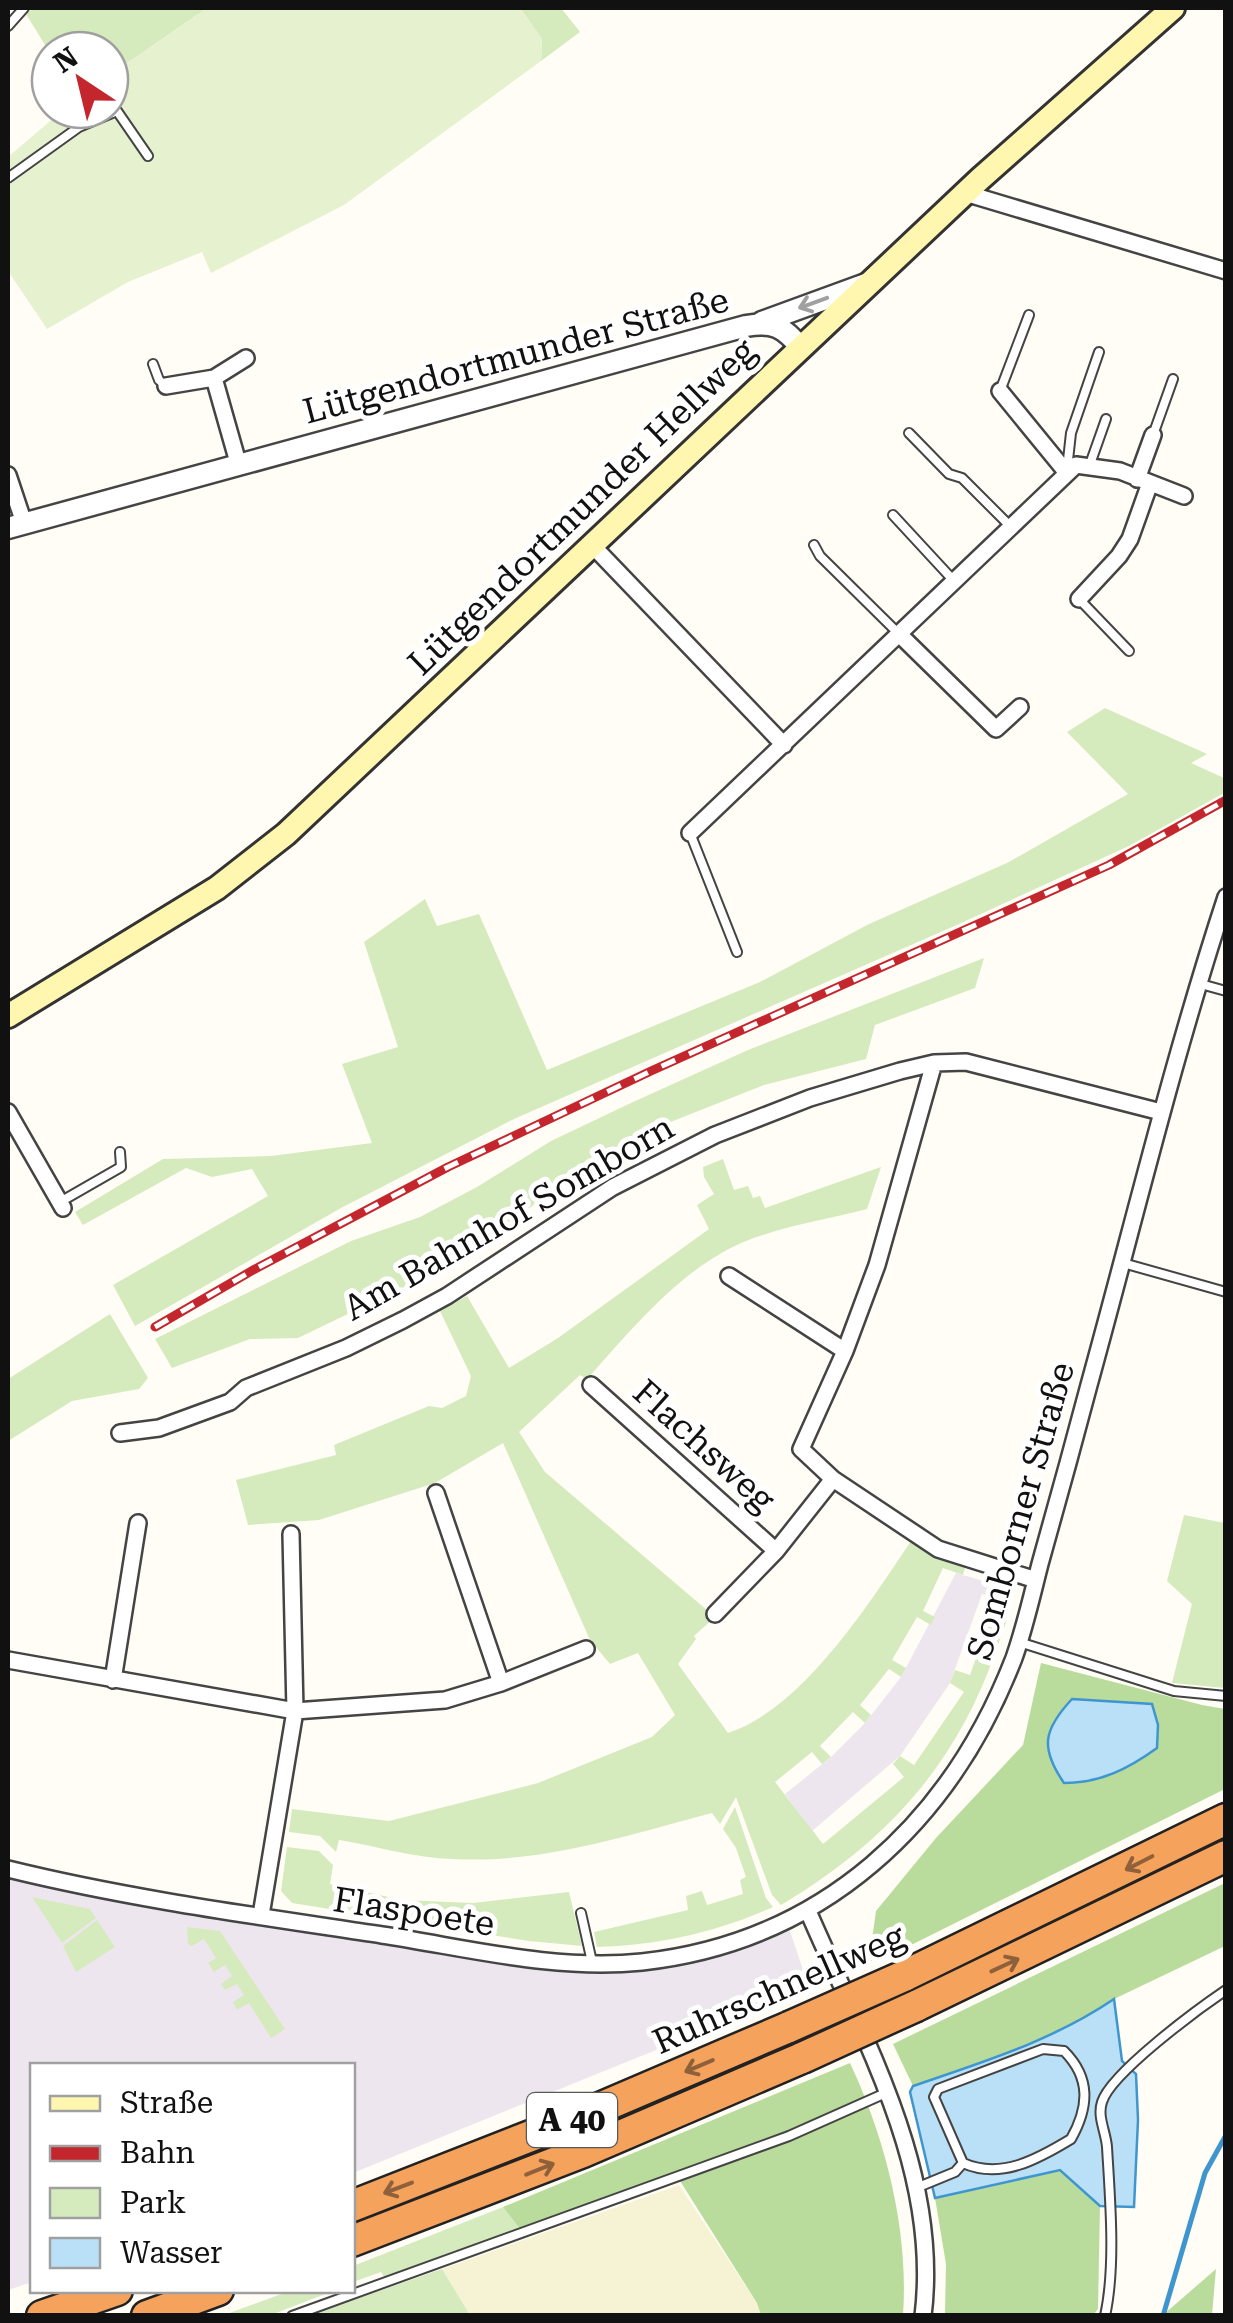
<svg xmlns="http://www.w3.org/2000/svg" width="1233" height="2323" font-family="'Roboto Serif',serif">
<rect width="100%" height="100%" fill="#fffdf5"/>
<path fill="#eee6ef" d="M956 1573 1001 1586 998 1599 982 1594 950 1683 900 1756 812 1831 785 1794 831 1757 865 1723 901 1677Z
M8 1869 511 1957 638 1962 787 1922 809 1988 353 2173 352 2066H32V2282L8 2290Z"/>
<path fill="#f6f3d4" d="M679 2185 757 2303 761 2315H470L442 2269Z"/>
<path fill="#d5ebbd" d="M34 8H207L110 75V50H50V53L26 14Z
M520 8H561L580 32 541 61 542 39Z
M1105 708 1207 754 1191 763 1224 778V793L1129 846 959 924 514 1119 341 1208 135 1326 113 1285 268 1196 252 1169 212 1177 186 1168 83 1225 75 1212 163 1159 271 1156 372 1143 342 1064 398 1047 364 942 425 899 437 926 479 914 547 1070 760 982 869 924 1009 862 1128 794 1067 732Z
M984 958 975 988 875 1025 866 1059 764 1085 663 1125 538 1202 437 1271 298 1338 250 1339 172 1368 155 1339 351 1241 420 1217 477 1187 551 1141 633 1102 748 1050Z
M723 1159 734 1190 748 1186 753 1198 760 1196 765 1208 881 1167 867 1209C828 1219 784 1226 746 1241 682 1267 632 1329 587 1379L580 1375 519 1432 545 1472 715 1617 694 1636 696 1639 678 1664 728 1733C803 1708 868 1605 911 1541L932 1554 965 1568 963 1575 943 1568 923 1611 935 1617 931 1625 917 1617 892 1660 906 1668 901 1677 889 1669 860 1705 871 1715 865 1723 853 1712 820 1746 831 1757 822 1764 812 1752 775 1782 823 1844 904 1777 893 1764 900 1756 914 1765 964 1692 950 1683 955 1670 970 1675 1001 1587 985 1579 1006 1587C1016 1608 1002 1632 995 1653 955 1768 883 1844 781 1905L772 1895 736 1797 720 1824 712 1813C629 1835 541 1864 453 1859 415 1858 376 1846 339 1840L336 1852 320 1836 289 1832 292 1809 389 1821 538 1783 652 1737 675 1715 638 1653 610 1664 590 1640 503 1443 435 1483 319 1520 248 1525 236 1480 336 1455 334 1445 429 1406 442 1408 466 1396 471 1376 440 1311 467 1296 509 1368 558 1338 709 1229 697 1205 714 1194 704 1177 703 1167Z
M110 1314 148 1378 139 1389 72 1401 8 1441V1379Z
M1184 1515 1225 1523V1688L1172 1683 1192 1604 1167 1581Z
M735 1807 766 1898 773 1907C717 1932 659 1945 597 1947L594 1932 688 1910 686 1896 702 1891 707 1905 743 1894 740 1880 746 1877 736 1848 723 1829Z
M287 1847 319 1851 333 1865 330 1884 402 1900 473 1903 569 1892 582 1946 529 1941 292 1903 281 1891Z
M32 1897 90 1909 96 1918 62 1943Z
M97 1920 115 1947 76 1972 63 1946Z
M187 1927 220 1931 285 2029 271 2038 249 2003 237 2010 233 2002 244 1995 237 1984 225 1990 221 1984 232 1976 225 1965 214 1972 208 1963 216 1958 204 1939 192 1946 188 1944Z
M503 2207 520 2229 384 2277 381 2272 353 2282V2266Z
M442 2269 470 2315H307L313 2314Z
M290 2291H333L271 2315H224Z"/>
<path fill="#b9dc9c" d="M1041 1663 1202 1705 1225 1709V1789L895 1953 869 1962 876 1911 936 1838 1023 1745Z
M1225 1883V1946L1114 1999 1078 2023 1037 2043 913 2086 893 2044Z
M850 2063C886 2140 909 2231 903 2315H761L757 2303 675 2173 520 2229 503 2207Z
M1060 2170 1100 2206 1098 2309 1093 2315H945L946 2264 935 2198Z
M1216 2269 1212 2315H1163Z"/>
<path fill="#e6f2cf" d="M207 8H520L542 39 541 61 344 205 211 273 202 252 128 282 47 329 8 271V157L63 110H110V75Z"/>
<path fill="#b9e0f7" stroke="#3f96cf" stroke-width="2.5" d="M1072 1699 1152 1704 1158 1725 1157 1748C1128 1769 1100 1783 1064 1783 1040 1748 1043 1730 1072 1699Z
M1114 1999 1122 2061 1136 2074 1138 2120 1134 2207 1100 2206 1060 2170 935 2198 910 2092 913 2086C983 2062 1052 2041 1114 1999Z"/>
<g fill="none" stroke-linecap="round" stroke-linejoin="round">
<path stroke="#3f96cf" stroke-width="5" d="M1163 2316 1205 2173 1226 2135"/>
<defs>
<path id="service" d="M8 26 24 8
M8 178 79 127 117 111 148 156
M153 364 159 380 166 386
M1000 391 1029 315
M909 433 949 474 962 478 1011 527
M1153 435 1173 379
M1089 467 1106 419
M1067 469 1071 433 1099 352
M893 515 954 581
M814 545 820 556 899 634
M1079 599 1129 651
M690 833 737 952
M1197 983 1226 991
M60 1202 121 1167 120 1152
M1123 1263 1226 1292
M1019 1642 1174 1691 1226 1696
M581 1913 592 1962
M916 2188 955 2172 963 2163 934 2097 938 2089 1043 2049 1064 2051C1091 2078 1089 2107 1071 2139 1038 2159 1001 2180 963 2163
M292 2316 789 2136 888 2092
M1105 2316C1116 2266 1110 2198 1107 2147 1106 2132 1097 2117 1102 2102 1111 2073 1198 2009 1226 1990"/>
<path id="minor" d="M965 193 1226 271
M166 386 214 378
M1000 391 1067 473
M239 466 214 378 246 358
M8 475 24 523
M1137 479 1153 435
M592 545 784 745
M1079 599 1119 556 1130 539 1150 483
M899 634 996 729 1020 707
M690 833 1076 465 1120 471 1184 496
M934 1063 877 1265 845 1351 801 1449 833 1479 938 1549 1036 1580
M8 1112 63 1208
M729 1276 845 1351
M591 1385 776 1551
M120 1433 159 1428 230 1402 246 1388 346 1348 403 1320 447 1296 613 1187 715 1135 810 1098 900 1071 934 1063 966 1062 1161 1112
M436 1493 501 1683
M715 1614 776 1551 833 1479
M8 1660 295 1711 445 1700 501 1683 586 1649
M113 1680 138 1523
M8 1869C130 1899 257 1916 382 1935 468 1948 555 1971 642 1962 823 1942 950 1823 1014 1658 1025 1627 1032 1595 1040 1564 1057 1504 1073 1445 1089 1385 1134 1222 1173 1058 1226 897
M808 1911C863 2039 941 2171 923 2316
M261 1915 295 1711 291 1534"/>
<path id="tertiary" d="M762 322 866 284
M8 528 746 326C773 321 784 327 801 348"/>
<path id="secondary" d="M8 1016 217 888 286 834 980 179 1173 8"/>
<path id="motorway" d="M904 1976 1226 1819
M916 2006 1226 1856
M352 2206 574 2119 789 2027
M352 2241 583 2152 802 2058
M42 2316 117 2290
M147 2316 218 2290"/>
</defs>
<use href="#service" stroke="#444" stroke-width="12"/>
<use href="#minor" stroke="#444" stroke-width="20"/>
<use href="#tertiary" stroke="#444" stroke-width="25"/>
<use href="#secondary" stroke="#333" stroke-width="28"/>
<use href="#motorway" stroke="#222" stroke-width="35"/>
<use href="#service" stroke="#fff" stroke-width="8"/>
<use href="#minor" stroke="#fff" stroke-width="15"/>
<use href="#tertiary" stroke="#fff" stroke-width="20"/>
<use href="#secondary" stroke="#fff6b0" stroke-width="22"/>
<use href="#motorway" stroke="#f5a25d" stroke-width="30"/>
<defs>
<path id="rail" d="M155 1327 255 1269 448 1167 651 1071 1109 865 1226 800"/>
</defs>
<use href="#rail" stroke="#c4262e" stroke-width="9"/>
<use href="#rail" stroke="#fff" stroke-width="5" stroke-dasharray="15" stroke-linecap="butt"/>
<defs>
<path id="motorway-bridge" d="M789 2027 904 1976
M802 2058 916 2006"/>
</defs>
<use href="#motorway-bridge" stroke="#222" stroke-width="35" stroke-linecap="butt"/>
<use href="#motorway-bridge" stroke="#f5a25d" stroke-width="30"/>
</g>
<defs><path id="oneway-shaft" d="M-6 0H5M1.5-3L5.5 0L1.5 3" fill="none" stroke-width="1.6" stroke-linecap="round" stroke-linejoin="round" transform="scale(2.5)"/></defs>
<use stroke="#a0a0a0" href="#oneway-shaft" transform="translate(813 303) rotate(160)"/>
<g stroke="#8e613b">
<use href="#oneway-shaft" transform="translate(1139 1863) rotate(153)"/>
<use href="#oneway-shaft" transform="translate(1005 1965) rotate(-25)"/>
<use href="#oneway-shaft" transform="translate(699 2066) rotate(157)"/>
<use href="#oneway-shaft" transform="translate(540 2169) rotate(-22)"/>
<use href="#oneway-shaft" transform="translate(398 2188) rotate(159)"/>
</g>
<g text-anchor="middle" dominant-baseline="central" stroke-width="10" stroke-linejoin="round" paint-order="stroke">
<rect fill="#fff" stroke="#585858" stroke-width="2.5" x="527" y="2093" width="90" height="54" rx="8"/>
<g font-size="32" font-weight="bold" fill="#111">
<text x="572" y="2120">A 40</text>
</g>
<g font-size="35" fill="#111" stroke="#fff">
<text transform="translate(516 356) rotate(-15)">Lütgendortmunder Straße</text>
<text transform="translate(582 507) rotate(-44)">Lütgendortmunder Hellweg</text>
<text transform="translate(509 1218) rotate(-30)">Am Bahnhof Somborn</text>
<text transform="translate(704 1446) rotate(42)">Flachsweg</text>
<text transform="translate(1021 1511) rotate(-74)">Somborner Straße</text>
<text transform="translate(414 1912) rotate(9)">Flaspoete</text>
<text transform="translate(779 1989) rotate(-24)">Ruhrschnellweg</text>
</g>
</g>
<rect width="1233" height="2323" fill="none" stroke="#111111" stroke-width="20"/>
<rect x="30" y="2063" width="325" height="230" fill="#ffffff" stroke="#a0a0a0" stroke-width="2.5"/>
<rect x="50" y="2096" width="50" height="15" fill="#fff6b0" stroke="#a0a0a0" stroke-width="2.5"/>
<text x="120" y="2113" font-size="30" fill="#111111">Straße</text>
<rect x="50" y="2146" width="50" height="15" fill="#c4262e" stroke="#a0a0a0" stroke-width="2.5"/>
<text x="120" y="2163" font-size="30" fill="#111111">Bahn</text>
<rect x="50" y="2188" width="50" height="30" fill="#d5ebbd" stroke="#a0a0a0" stroke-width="2.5"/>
<text x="120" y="2213" font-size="30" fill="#111111">Park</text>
<rect x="50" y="2238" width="50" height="30" fill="#b9e0f7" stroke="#a0a0a0" stroke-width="2.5"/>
<text x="120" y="2263" font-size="30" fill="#111111">Wasser</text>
<g transform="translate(80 80) rotate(325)"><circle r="48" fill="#ffffff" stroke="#a0a0a0" stroke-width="2.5"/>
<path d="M0-8L18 38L0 25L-18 38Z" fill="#c4262e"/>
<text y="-15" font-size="28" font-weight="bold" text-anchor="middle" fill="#111111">N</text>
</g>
</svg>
